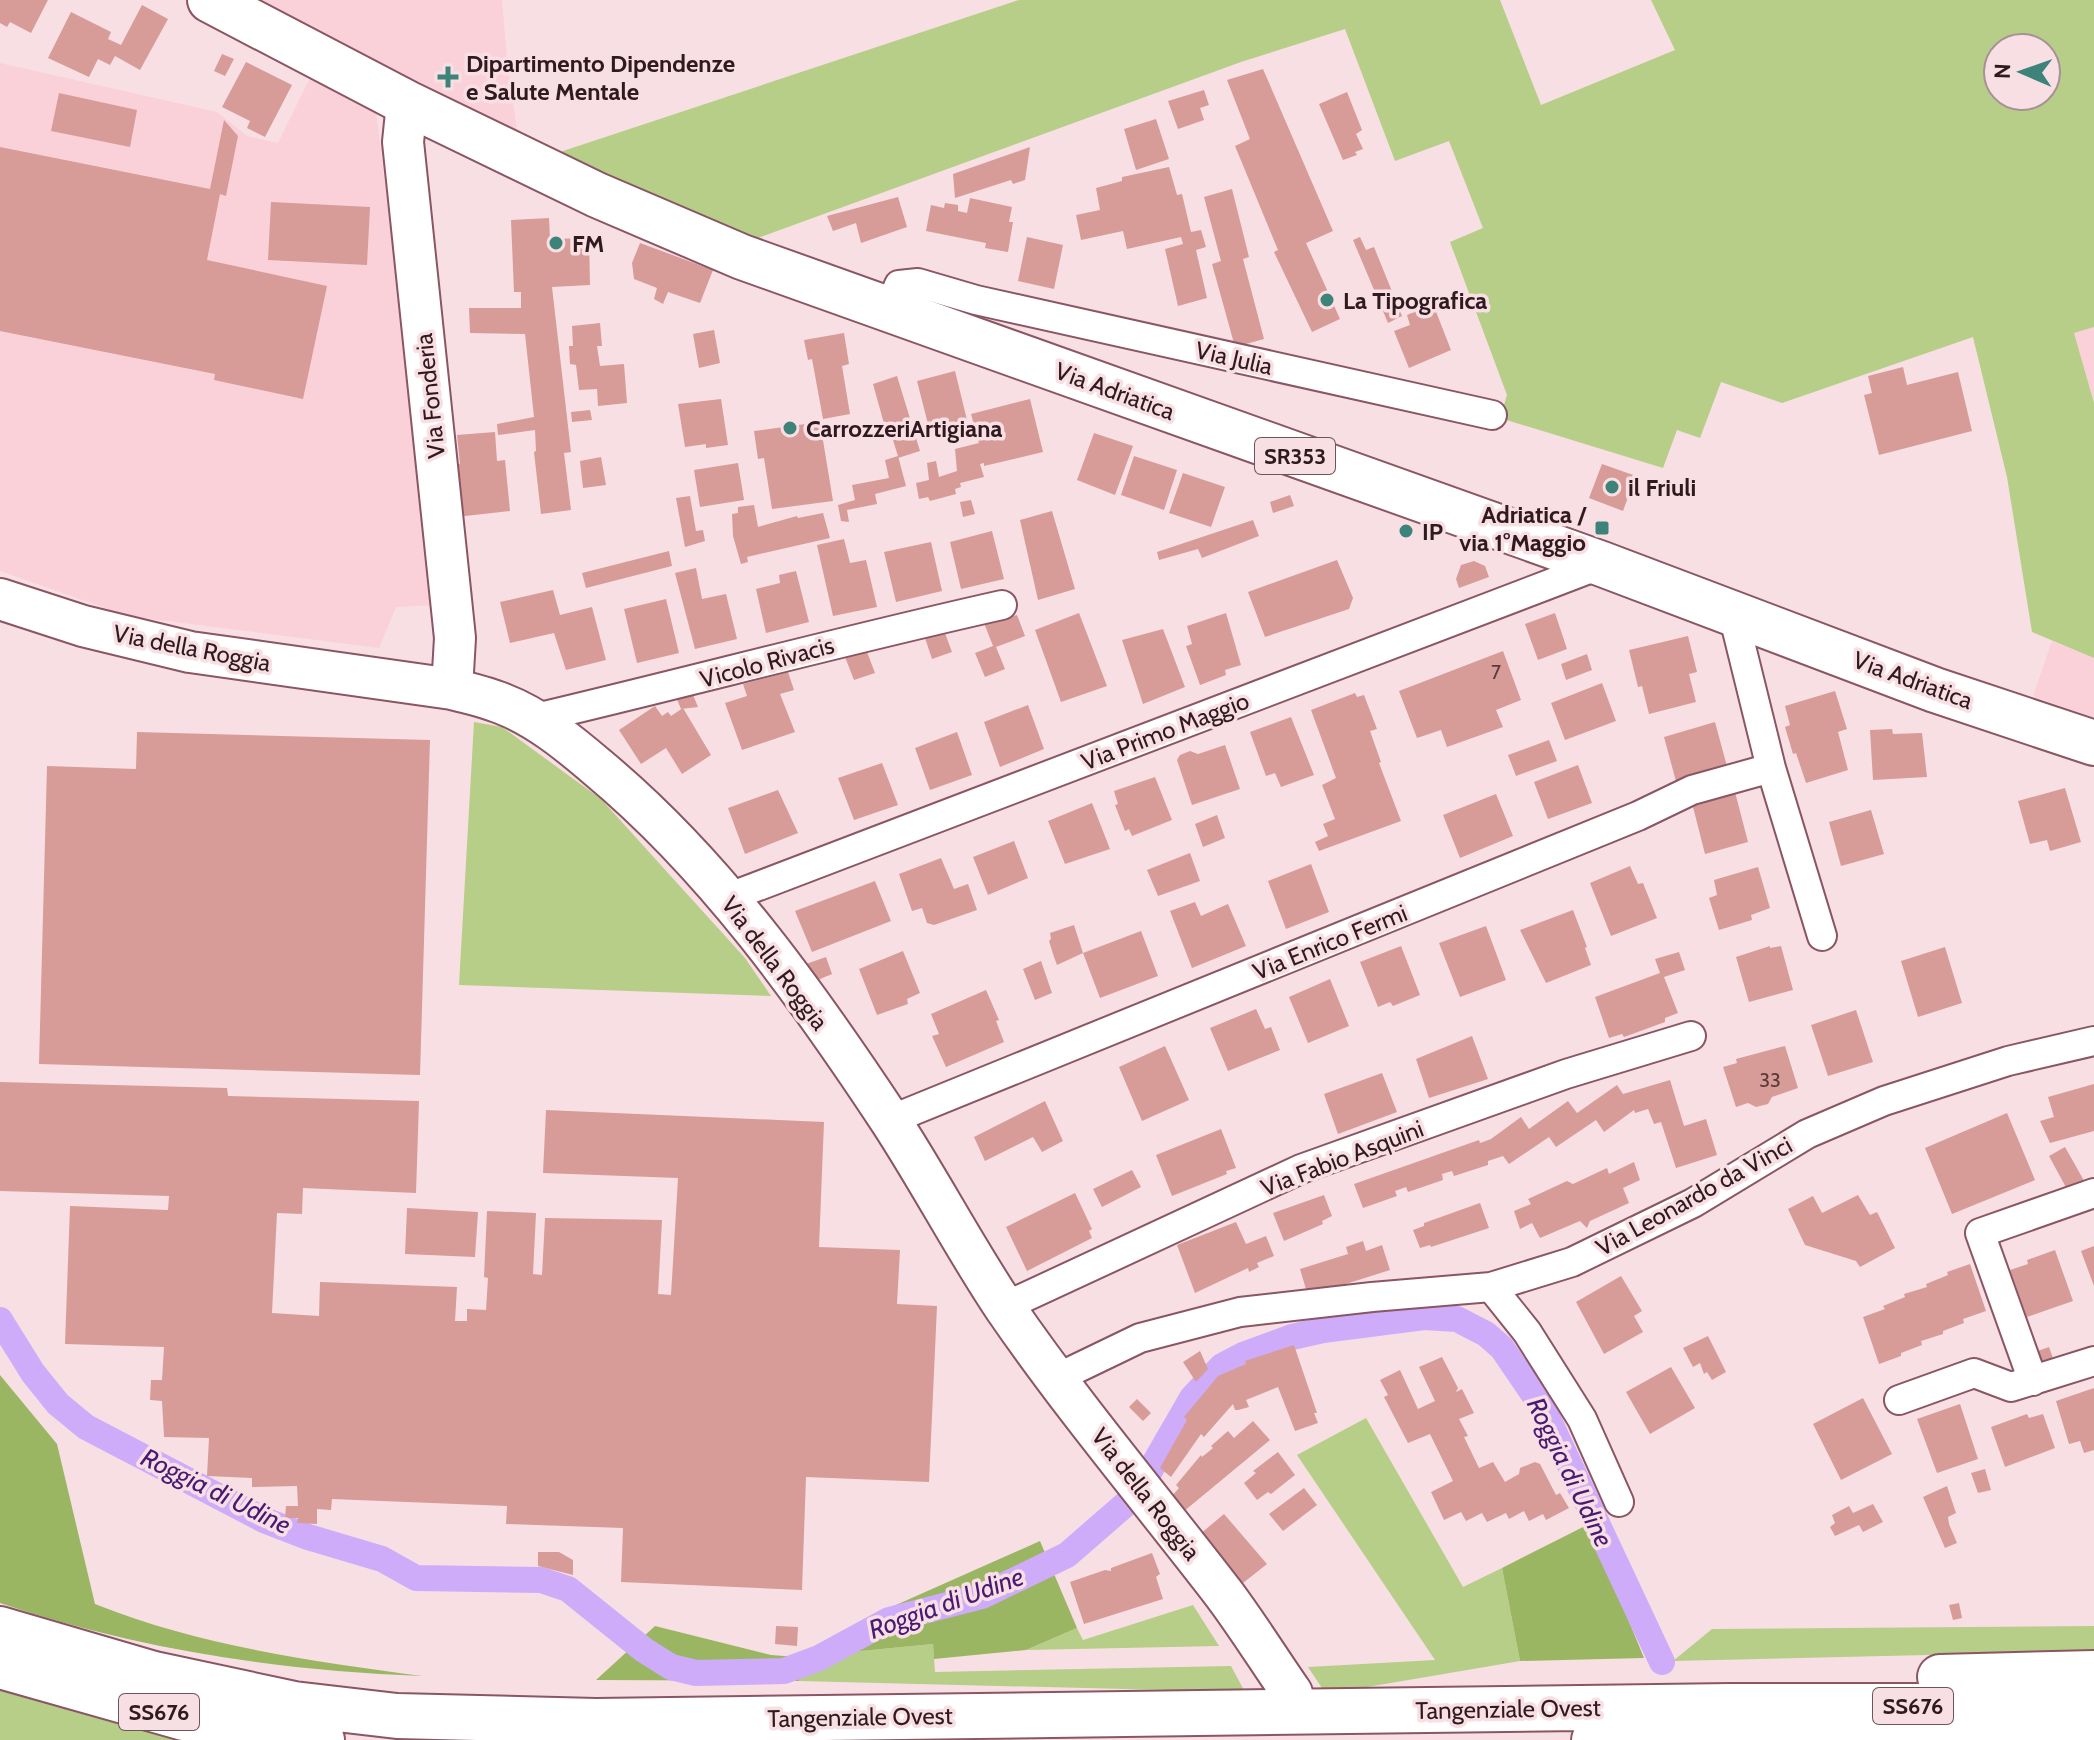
<svg xmlns="http://www.w3.org/2000/svg" width="2094" height="1740" font-family="Cabin,sans-serif">
<rect width="100%" height="100%" fill="#f8dfe4"/>
<path fill="#fad0d9" d="M243 0H502L507 58 518 139Z
M0 63 217 112 247 136 278 143 310 78 376 110 435 605 396 607 379 648 128 616 0 571Z
M2094 327V403L2074 333Z
M2052 641 2094 658V718L2033 696Z"/>
<path fill="#b6ce87" fill-rule="evenodd" d="M1019 0H1500L1541 105 1675 50 1651 0H2094V327L2074 333 2094 403V658L2032 632 2007 477 1973 337 1782 403 1721 382 1700 438 1677 430 1663 468 1500 418 1507 395 1450 242 1483 228 1449 141 1395 161 1345 29 1241 62 755 239 551 155ZM1998 48H2046V96H1998Z
M474 722 502 727 601 799 745 958 771 996 459 985Z
M1366 1418 1463 1587 1502 1568 1520 1661 1326 1694 1308 1667 1435 1660 1297 1455Z
M1193 1605 1219 1646 1026 1650 1077 1628 1083 1640Z
M2094 1626V1651L1673 1661 1712 1629Z
M933 1644 935 1672 1231 1666 1245 1692 799 1681 798 1657Z
M0 1680 222 1740H0Z"/>
<path fill="#9bb663" d="M0 1375 57 1444 95 1604C200 1646 311 1661 422 1676 279 1671 136 1649 0 1603Z
M1589 1524 1644 1658 1520 1661 1502 1568Z
M1040 1541 1077 1628 1026 1650 934 1659 933 1644 799 1657V1681L596 1680 655 1626 771 1655 798 1657 887 1609Z"/>
<g fill="none" stroke-linecap="round" stroke-linejoin="round">
<path stroke="#ceacfa" stroke-width="26" d="M0 1320 33 1373 58 1404 86 1427 264 1520 308 1537 382 1559 416 1578 541 1580 568 1589 644 1650 671 1667 696 1673 784 1671 819 1658 889 1620 982 1596 1067 1555 1136 1495 1192 1398 1222 1366 1243 1355 1292 1337 1323 1330 1424 1317 1457 1319 1486 1334 1502 1348 1543 1408 1662 1662"/>
</g>
<path fill="#d79c98" d="M0 0H48L31 33 10 22 7 27 0 23Z
M142 5 168 19 140 70 115 56 110 65 98 59 89 77 48 58 71 12 111 32 108 39 121 45Z
M222 54 234 59 225 76 214 71Z
M246 62 292 85 265 137 247 128 250 121 222 107Z
M1263 69 1333 231 1306 243 1340 319 1312 332 1274 252 1278 250 1235 146 1250 139 1227 80Z
M1204 90 1209 105 1200 108 1204 120 1178 129 1168 101Z
M1347 92 1362 130 1356 134 1363 149 1355 152 1357 155 1343 160 1319 104Z
M59 93 137 110 130 147 51 131Z
M1156 119 1169 159 1136 170 1124 129Z
M224 120 238 136 226 196 220 194 207 260 327 286 303 399 214 380 215 374 0 331V147L210 189Z
M1030 147 1025 180 1013 184 1011 180 955 198 953 174Z
M1169 167 1177 195 1182 194 1191 232 1201 230 1206 247 1196 250 1207 298 1178 306 1165 249 1183 244 1181 237 1127 249 1123 231 1081 240 1076 215 1100 210 1096 188 1122 181V177Z
M1232 189 1249 257 1243 259 1264 339 1235 347 1212 264 1221 261 1204 197Z
M898 197 907 227 861 243 856 223 833 231 827 216Z
M970 198 1012 207 1009 222H1013L1008 252 985 248 986 243 926 231 931 205 944 208 945 203 958 205V211L967 213Z
M271 202 370 207 367 265 268 260Z
M549 218 550 239 589 238 590 285 552 287 571 452 564 453 571 510 541 514 534 452 536 451 535 430 498 435 497 424 534 417 525 334 470 333 469 308H521V292H514L511 220Z
M1027 237 1063 245 1054 289 1018 281Z
M1360 237 1366 250 1374 247 1402 316 1388 323 1353 240Z
M640 243 713 270 700 303 668 292 663 304 654 299 657 288 634 279 632 263Z
M1433 304 1451 350 1409 368 1394 331 1410 325 1407 315Z
M600 323 602 346H597L600 366 624 364 627 403 598 406 597 389 579 390 576 365 570 364 569 346H573L572 326Z
M714 330 720 363 699 368 693 334Z
M844 333 849 364 842 366 850 414 823 419 812 359 808 360 804 340Z
M1903 367 1907 385 1958 372 1972 431 1879 455 1864 395 1872 393 1868 376Z
M955 371 967 420 929 428 917 381Z
M897 376 920 451 898 458V456L906 486 875 494 877 504 847 510 849 522 841 521 838 505 855 500 852 485 889 478 885 460 898 456 892 437 888 438 873 384Z
M721 399 728 445 706 448V444L685 447 678 404Z
M1030 399 1043 452 984 466V463L980 464 984 477 960 483 961 487 955 489 956 494 930 501 928 497 919 499 916 483 929 480 927 463 936 461 939 477 957 471 955 449 979 443 971 414Z
M590 410 592 420 572 422 571 412Z
M820 422 833 501 772 509 764 458 758 459 754 431Z
M495 432 497 461 505 460 510 511 456 517 450 465 460 464 457 435Z
M1094 433 1133 446 1115 495 1077 480Z
M1134 456 1177 470 1164 510 1121 495Z
M601 457 606 485 583 488 580 461Z
M738 463 744 500 700 507 694 470Z
M1602 464 1636 476 1623 511 1589 498Z
M1183 473 1225 487 1211 527 1169 513Z
M1290 495 1294 506 1273 513 1270 502Z
M690 496 696 531 703 530 705 541 685 547 676 498Z
M971 500 975 514 963 517 960 502Z
M754 505 758 527 797 516 798 518 823 513 830 538 747 557 748 562 741 564 733 536 732 514 738 513V507Z
M1052 511 1075 589 1038 600 1020 520Z
M1253 520 1259 536 1202 558 1198 549 1159 560 1157 552Z
M992 531 1004 579 961 589 950 542Z
M844 539 850 563 866 560 877 607 833 616 817 545Z
M931 542 942 591 896 602 884 552Z
M669 551 672 566 586 588 582 573Z
M1337 560 1353 598 1349 609 1265 637 1248 592Z
M1474 561 1485 566 1489 577 1459 588 1456 579 1461 565Z
M696 568 702 599 726 594 737 639 695 649 675 573Z
M796 571 809 622 766 633 756 589 780 583 779 575Z
M553 590 560 615 592 607 606 660 566 670 554 633 510 643 500 602Z
M666 599 679 653 637 663 624 609Z
M1079 613 1107 686 1061 702 1035 630Z
M1226 613 1241 665 1225 670 1226 675 1200 685 1186 646 1192 644 1187 626Z
M1555 613 1567 649 1538 660 1525 624Z
M1017 615 1025 636 996 647 1005 669 985 677 975 653 993 646 984 623Z
M1163 629 1185 687 1143 704 1122 640Z
M945 633 952 652 932 659 925 638Z
M1688 636 1697 672 1689 674 1696 702 1649 714 1642 686 1638 687 1629 650Z
M1503 651 1521 700 1496 710 1503 727 1447 747 1441 730 1417 738 1399 691Z
M867 652 875 673 854 680 845 657Z
M1587 654 1592 670 1566 680 1561 664Z
M788 672 794 690 780 694 795 732 742 750 725 703 747 696 743 684Z
M1602 683 1616 721 1565 740 1551 703Z
M1835 691 1847 729 1838 732 1848 770 1806 783 1796 753 1793 754 1785 727 1790 725 1785 706Z
M1355 693 1357 697 1364 695 1377 729 1370 731 1381 762 1379 763 1401 821 1319 851 1315 842 1328 836 1323 824 1335 819 1322 785 1336 778 1311 710Z
M693 695 698 707 681 709 676 697Z
M1028 705 1044 749 1000 767 984 722Z
M655 706 662 716 668 712 671 716 683 708 711 755 682 774 666 748 641 764 619 730Z
M1291 717 1314 775 1281 787 1275 773 1266 776 1250 732Z
M1715 722 1728 770 1677 785 1664 737Z
M1892 729 1893 734 1922 733 1927 777 1873 780 1870 730Z
M137 732 430 740 420 1075 39 1064 47 766 136 769Z
M957 732 972 775 930 790 915 748Z
M1549 740 1557 761 1516 776 1508 755Z
M1225 745 1240 789 1192 805 1177 760 1180 755 1190 751 1198 754Z
M882 763 898 805 854 820 838 778Z
M1578 765 1592 803 1548 819 1534 782Z
M1155 777 1172 820 1132 836 1129 829 1125 831 1115 805 1118 804 1114 791Z
M2065 788 2081 842 2050 851 2047 840 2030 844 2018 801Z
M778 790 798 833 745 854 728 808Z
M1735 792 1748 842 1705 854 1692 803Z
M1496 794 1513 836 1460 858 1443 815Z
M1092 803 1110 849 1065 864 1048 821Z
M1871 810 1884 854 1841 866 1829 822Z
M1217 815 1225 838 1203 847 1195 824Z
M1014 841 1028 878 988 895 973 857Z
M1190 853 1200 881 1158 896 1147 870Z
M941 858 954 889 968 884 977 910 934 925 927 923 922 908 912 911 899 874Z
M1311 864 1329 912 1286 929 1268 881Z
M1630 866 1638 884 1643 883 1657 918 1611 936 1590 883Z
M1758 867 1770 908 1751 915 1752 920 1719 930 1709 898 1717 895 1714 880Z
M875 881 891 921 812 952 795 911Z
M1195 902 1201 916 1228 904 1246 946 1192 968 1170 911Z
M1573 910 1587 947 1585 948 1591 965 1546 983 1520 930Z
M1074 925 1083 953 1141 931 1158 976 1100 998 1083 953 1057 965 1054 957 1049 941 1051 939 1050 933Z
M1486 926 1506 980 1460 997 1439 943Z
M1401 946 1420 995 1393 1006 1390 1002 1378 1007 1360 962Z
M1770 946V948L1781 946 1793 990 1749 1002 1736 957Z
M1945 947 1962 1003 1918 1017 1901 961Z
M903 951 920 993 907 999 908 1004 877 1015 859 969Z
M1679 952 1685 970 1664 977 1678 1013 1665 1018V1022L1624 1037 1622 1034 1609 1038 1595 997 1660 973 1655 959Z
M826 957 832 974 813 982 806 964Z
M1041 961 1052 993 1035 1000 1023 969Z
M1330 979 1349 1026 1308 1043 1289 997Z
M986 990 999 1020 996 1021 1004 1042 946 1067 932 1036 939 1034 931 1014Z
M1256 1009 1265 1029 1271 1027 1280 1050 1228 1071 1210 1028Z
M1856 1010 1873 1062 1828 1076 1811 1025Z
M1472 1036 1488 1079 1429 1098 1416 1059Z
M1165 1046 1189 1100 1142 1121 1119 1067Z
M1785 1046 1798 1088 1772 1097 1768 1104 1756 1107 1748 1103 1736 1107 1723 1067 1737 1063 1736 1059Z
M1382 1073 1397 1112 1338 1134 1324 1094Z
M1670 1080 1684 1126 1706 1119 1717 1155 1676 1168 1661 1122 1654 1124 1648 1109 1635 1113 1634 1110 1604 1132 1596 1120 1556 1147 1549 1137 1509 1164 1503 1156 1488 1161V1165L1454 1176 1452 1171 1442 1174 1443 1180 1408 1192 1406 1187 1395 1191 1397 1196 1363 1208 1354 1184 1479 1140 1480 1143 1491 1139 1521 1117 1529 1129 1568 1101 1577 1113 1617 1085 1623 1094Z
M0 1082 227 1088 228 1096 419 1101 416 1193 303 1188 302 1214 277 1213 272 1313 319 1316 320 1282 457 1287 455 1321H467V1309L486 1310 488 1278 484 1277 487 1211 536 1213 533 1274 542 1275 545 1218 662 1220 658 1294 671 1295 678 1178 543 1173 546 1110 824 1122 819 1247 900 1250 897 1304 937 1306 929 1482 806 1477 802 1590 621 1582 623 1528 506 1524 507 1506 332 1499 331 1510 317 1509V1524L297 1523 298 1518H285L286 1506H298L297 1486 252 1487V1478L207 1476 209 1438 164 1437 162 1401 150 1400 151 1380H162L164 1347 65 1344 70 1206 168 1210 169 1196 0 1191Z
M2094 1084V1131L2050 1143 2040 1121 2054 1117 2048 1097Z
M1045 1101 1063 1141 1042 1152 1033 1137 985 1161 974 1137Z
M2007 1113 2035 1180 1952 1214 1925 1148Z
M1221 1129 1236 1168 1226 1171 1227 1174 1172 1196 1156 1155Z
M2065 1147 2087 1186 2069 1193 2049 1156Z
M1634 1162 1640 1180 1623 1188 1629 1203 1590 1221 1587 1228 1580 1221 1540 1238 1532 1223 1520 1229 1514 1211 1531 1204 1528 1199 1567 1181 1573 1184 1607 1168 1609 1174Z
M1132 1170 1141 1187 1102 1207 1093 1189Z
M1075 1193 1092 1229 1089 1231 1092 1238 1027 1271 1006 1227Z
M1324 1195 1332 1216 1322 1221 1323 1224 1284 1241 1273 1213Z
M1858 1195 1870 1215 1877 1212 1895 1248 1860 1267 1856 1261 1805 1245 1788 1209 1813 1196 1822 1213Z
M1480 1203 1489 1228 1431 1247 1430 1245 1420 1248 1413 1230 1424 1226V1223Z
M407 1208 478 1212 475 1257 405 1254Z
M1236 1222 1246 1244 1266 1236 1274 1256 1257 1263 1259 1267 1249 1272 1248 1268 1195 1293 1177 1245Z
M1363 1241 1366 1251 1382 1245 1390 1270 1308 1296 1300 1269 1348 1254 1346 1247Z
M2094 1246V1286L2081 1251Z
M2055 1250 2073 1301 2027 1317 2010 1270 2028 1264 2027 1260Z
M1970 1264 1986 1311 1963 1319 1964 1323 1943 1331V1334L1921 1341 1922 1345 1901 1353V1356L1879 1364 1863 1317 1885 1309 1883 1306 1905 1297 1904 1294 1927 1287 1926 1284 1948 1275 1947 1272Z
M1621 1276 1642 1311 1634 1316 1643 1332 1604 1354 1576 1302Z
M1708 1336 1726 1372 1712 1380 1707 1372 1704 1374 1700 1363 1693 1367 1683 1348Z
M1294 1345 1317 1413H1314L1318 1423 1295 1431 1278 1387 1246 1400 1249 1407 1238 1410H1235L1233 1404 1204 1437 1201 1434 1171 1477 1160 1468 1187 1420 1184 1417 1218 1376 1246 1364 1245 1361Z
M2049 1347 2054 1361 2037 1367 2032 1353Z
M1200 1351 1208 1369 1196 1382 1183 1362Z
M1442 1357 1458 1388 1456 1392 1462 1389 1474 1413 1459 1419 1468 1436 1464 1437 1479 1468 1493 1462 1505 1482 1519 1474 1520 1468 1535 1462 1540 1464 1556 1495 1560 1493 1569 1508 1546 1520 1543 1514 1529 1521 1524 1511 1509 1519 1506 1513 1487 1522 1482 1513 1466 1521 1461 1512 1444 1520 1431 1492 1453 1481 1430 1434 1408 1443 1384 1397 1388 1395 1380 1380 1400 1370 1418 1409 1435 1401 1419 1367Z
M1671 1367 1695 1408 1650 1434 1626 1392Z
M2094 1388V1450L2084 1453 2080 1441 2069 1444 2056 1401Z
M1863 1398 1892 1454 1841 1480 1813 1424Z
M1137 1399 1151 1413 1143 1421 1129 1407Z
M1960 1404 1978 1459 1937 1473 1917 1419Z
M2027 1414 2029 1418 2043 1414 2055 1448 2005 1467 1991 1427Z
M1253 1421 1270 1440 1183 1512 1171 1497 1179 1488 1176 1485 1201 1455 1202 1457 1213 1448 1211 1446 1228 1431 1234 1438Z
M1278 1452 1295 1475 1271 1494 1268 1492 1257 1500 1244 1483 1256 1473 1253 1471Z
M1985 1469 1991 1490 1978 1493 1971 1473Z
M1947 1486 1956 1513 1948 1517 1949 1524 1957 1543 1945 1548 1923 1497Z
M1304 1488 1317 1505 1283 1531 1269 1514Z
M1873 1504 1883 1522 1863 1532 1859 1525 1835 1536 1830 1527 1835 1523 1832 1515 1849 1506 1853 1513Z
M1224 1514 1267 1564 1238 1587 1199 1535Z
M538 1552H559L573 1560V1575L538 1566Z
M1152 1553 1160 1574 1156 1577 1163 1599 1084 1624 1070 1582 1105 1570 1111 1571V1568Z
M1959 1603 1962 1618 1953 1620 1949 1605Z
M776 1626 798 1627 797 1646 775 1644Z"/>
<g fill="none" stroke-linecap="round" stroke-linejoin="round">
<defs>
<path id="street" d="M888 311 899 285 918 283 976 300 1492 415
M1733 614 1771 768 1822 936
M532 719C689 682 845 640 1002 605
M727 898 1602 564
M890 1120 1638 816 1692 790 1771 768
M1491 1287 1527 1332 1582 1419 1619 1502
M1004 1307 1301 1169 1566 1074 1691 1036
M1057 1378 1140 1338 1240 1312 1372 1297 1491 1287 1572 1262 1693 1203 1807 1134 1884 1101 2008 1061 2094 1041
M2033 1381 1980 1233 2094 1193
M1899 1400 1974 1373 2011 1387 2094 1361"/>
<path id="secondary" d="M407 103 403 142 455 638 452 689
M0 599 83 626 190 652 452 689C469 693 486 697 503 704 537 717 569 743 597 767 714 864 806 993 890 1120 930 1181 964 1247 1005 1308 1073 1407 1151 1499 1224 1594 1248 1626 1269 1660 1292 1693"/>
<path id="primary" d="M210 0 407 103 597 195 742 257 1602 564 1935 690 2094 743"/>
<path id="highway" d="M0 1629 154 1674 294 1704 397 1716 596 1721 1731 1706H2094
M0 1666 184 1718 322 1740
M1940 1677 2094 1673
M1594 1740 2094 1738"/>
</defs>
<use href="#street" stroke="#8a5663" stroke-width="32"/>
<use href="#secondary" stroke="#8a5663" stroke-width="44"/>
<use href="#primary" stroke="#8a5663" stroke-width="48"/>
<use href="#highway" stroke="#8a5663" stroke-width="48"/>
<use href="#street" stroke="#fff" stroke-width="28"/>
<use href="#secondary" stroke="#fff" stroke-width="40"/>
<use href="#primary" stroke="#fff" stroke-width="44"/>
<use href="#highway" stroke="#fff" stroke-width="44"/>
</g>
<g fill="#3d8379" stroke="#f8dfe4" stroke-width="3">
<path d="M444 65h8v8h8v8h-8v8h-8v-8h-8v-8h8z"/>
<circle cx="556" cy="243" r="8"/>
<circle cx="1327" cy="300" r="8"/>
<circle cx="790" cy="428" r="8"/>
<circle cx="1612" cy="487" r="8"/>
<rect x="1594" y="520" width="16" height="16" rx="4"/>
<circle cx="1406" cy="531" r="8"/>
</g>
<g text-anchor="middle" dominant-baseline="central" stroke-width="7" stroke-linejoin="round" paint-order="stroke">
<g font-size="20" fill="#5a3a3e">
<text x="1496" y="672">7</text>
<text x="1770" y="1080">33</text>
</g>
<g fill="#f8dfe4" stroke="#6c555b" stroke-width="2">
<rect x="1255" y="438" width="80" height="36" rx="6"/>
<rect x="1873" y="1688" width="80" height="36" rx="6"/>
<rect x="119" y="1694" width="80" height="36" rx="6"/>
</g>
<g font-size="22" font-weight="bold" fill="#301a20">
<text x="1295" y="456">SR353</text>
<text x="1913" y="1706">SS676</text>
<text x="159" y="1712">SS676</text>
</g>
<g font-size="24" font-weight="bold" fill="#301a20" stroke="#f8dfe4" text-anchor="start">
<text x="466" y="63">Dipartimento Dipendenze<tspan x="466" dy="28">e Salute Mentale</tspan></text>
<text x="572" y="243">FM</text>
<text x="1343" y="300">La Tipografica</text>
<text x="806" y="428">CarrozzeriArtigiana</text>
<text x="1628" y="487">il Friuli</text>
<text x="1586" y="514" text-anchor="end">Adriatica /<tspan x="1586" dy="28">via 1°Maggio</tspan></text>
<text x="1422" y="531">IP</text>
</g>
<g font-size="24" fill="#301a20" stroke="#f8dfe4">
<text transform="translate(1234 358) rotate(13)">Via Julia</text>
<text transform="translate(1115 391) rotate(20)">Via Adriatica</text>
<text transform="translate(430 396) rotate(-96)">Via Fonderia</text>
<text transform="translate(192 648) rotate(11)">Via della Roggia</text>
<text transform="translate(767 662) rotate(-15)">Vicolo Rivacis</text>
<text transform="translate(1913 680) rotate(20)">Via Adriatica</text>
<text transform="translate(1165 731) rotate(-21)">Via Primo Maggio</text>
<text transform="translate(1330 942) rotate(-22)">Via Enrico Fermi</text>
<text transform="translate(775 963) rotate(53)">Via della Roggia</text>
<text transform="translate(1342 1158) rotate(-21)">Via Fabio Asquini</text>
<text transform="translate(1694 1196) rotate(-29)">Via Leonardo da Vinci</text>
<text transform="translate(1146 1494) rotate(52)">Via della Roggia</text>
<text transform="translate(1508 1709) rotate(-1)">Tangenziale Ovest</text>
<text transform="translate(860 1717) rotate(-1)">Tangenziale Ovest</text>
</g>
<g font-size="26" font-style="italic" fill="#491a73" stroke="#f8dfe4">
<text transform="translate(1570 1472) rotate(64)">Roggia di Udine</text>
<text transform="translate(216 1491) rotate(26)">Roggia di Udine</text>
<text transform="translate(946 1603) rotate(-20)">Roggia di Udine</text>
</g>
</g>
<g transform="translate(2022 72) rotate(272)"><circle r="38" fill="#f8dfe4" stroke="#a89096" stroke-width="2"/>
<path d="M0-6L14 30L0 20L-14 30Z" fill="#3d8379"/>
<text y="-12" font-size="22" font-weight="bold" text-anchor="middle" fill="#301a20">N</text>
</g>
</svg>
